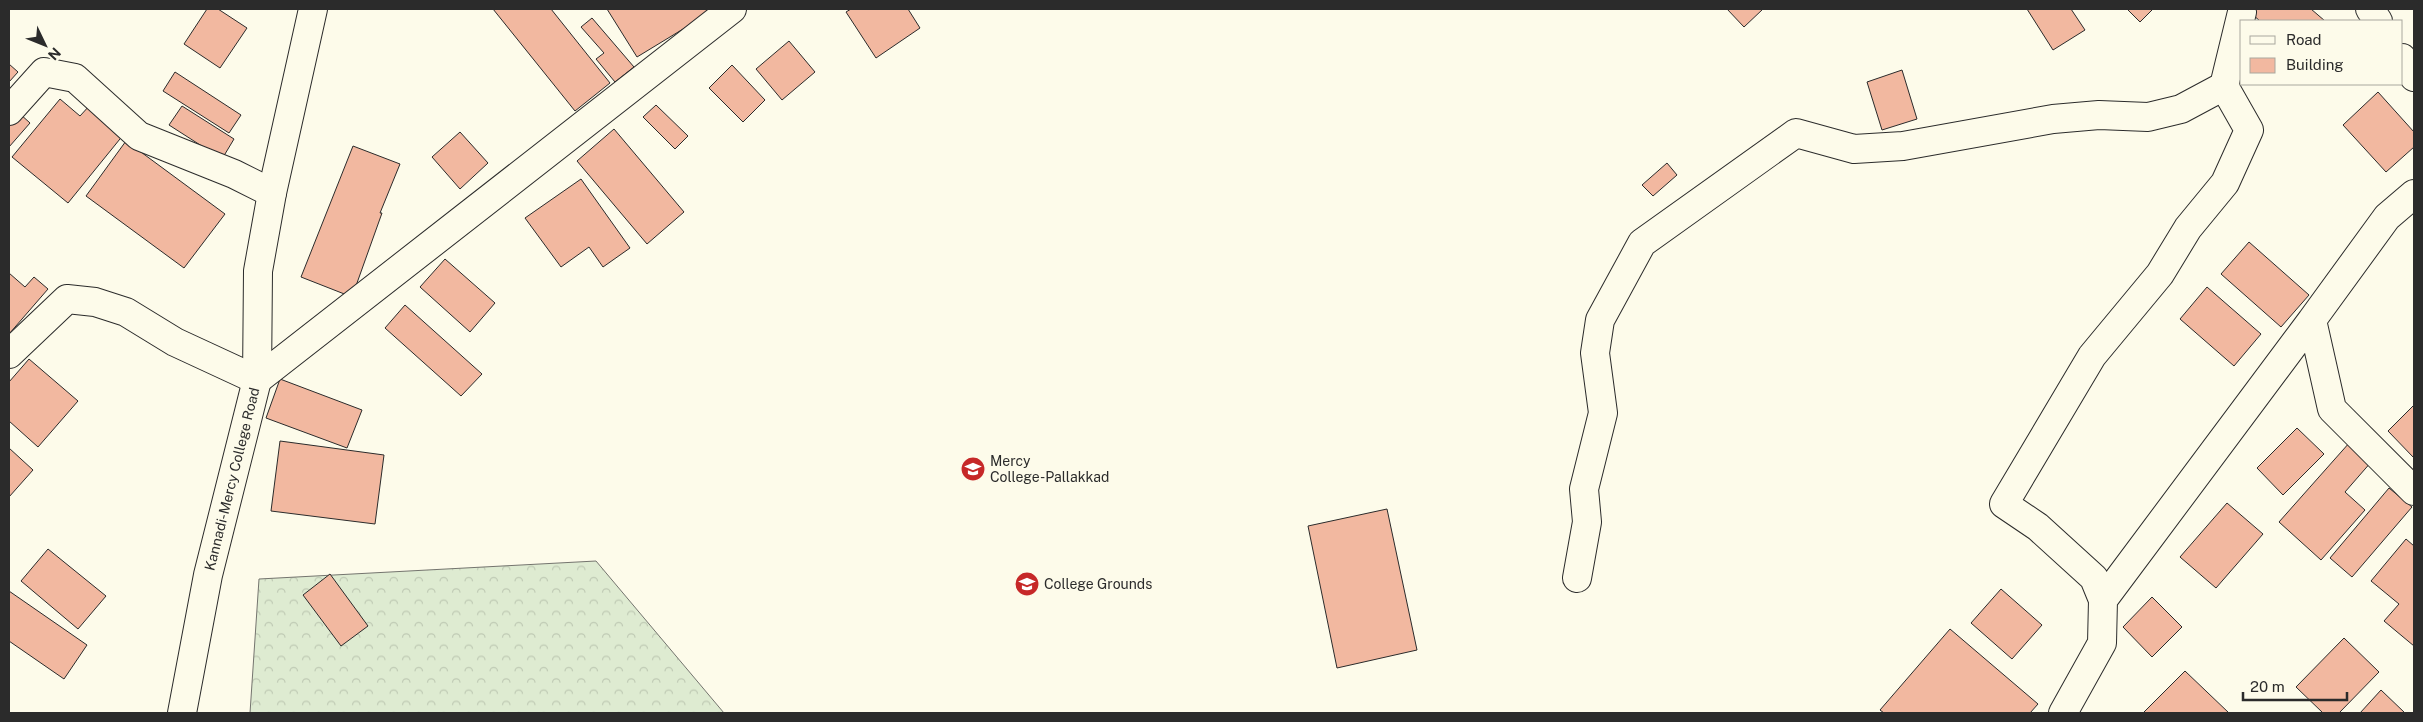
<svg xmlns="http://www.w3.org/2000/svg" width="2423" height="722" font-family="'Public Sans',sans-serif">
<defs>
<pattern id="forest-crowns" width="20" height="18" patternUnits="userSpaceOnUse" patternTransform="scale(1.25)"><rect width="20" height="18" fill="#deebd1"/><path d="M2 6a3 3 0 1 1 6 0M12 15a3 3 0 1 1 6 0" fill="none" stroke="#bfcab4"/></pattern>
</defs>
<rect width="100%" height="100%" fill="#fdfbea"/>
<path fill="url(#forest-crowns)" stroke="#74746e" d="M596 561 724 713H250L259 579Z"/>
<path fill="#f2b8a0" stroke="#2b2b2b" d="M207 9H218L247 28 220 68 184 44Z
M493 9H551L610 83 575 111Z
M607 9H716L637 57Z
M851 9H908L920 28 876 58 846 12Z
M1727 9H1763L1744 27Z
M2027 9H2071L2085 30 2053 50Z
M2127 9H2153L2140 22Z
M2246 9H2311L2325 21H2260Z
M592 18 634 67 615 82 596 59 604 53 581 27Z
M789 41 815 72 782 100 756 69Z
M9 64 18 72 9 82Z
M732 65 765 100 743 122 709 88Z
M1902 70 1917 119 1882 130 1867 82Z
M175 72 241 115 229 133 163 91Z
M2378 92 2414 132V147L2386 172 2343 125Z
M60 99 80 116 90 105 124 134 68 203 12 157Z
M656 105 688 136 675 149 643 117Z
M182 106 234 139 222 159 169 125Z
M19 113 30 123 9 147V124Z
M614 129 684 212 647 244 577 161Z
M460 132 488 163 460 189 432 157Z
M126 141 225 214 184 268 86 196Z
M353 146 400 164 380 213H382L352 297 301 277Z
M1667 163 1677 175 1653 196 1642 185Z
M581 179 630 248 603 267 589 247 561 267 525 218Z
M2249 242 2309 295 2281 327 2221 274Z
M445 259 495 303 470 332 420 287Z
M9 273 25 287 34 277 48 289 9 334Z
M2207 287 2261 334 2234 366 2180 319Z
M405 305 482 374 461 396 385 328Z
M29 359 78 401 38 447 9 421V382Z
M280 379 362 410 347 448 266 418Z
M2414 405V458L2388 431Z
M2297 428 2324 454 2283 495 2257 468Z
M280 441 384 455 375 524 271 511Z
M2350 442 2372 461 2345 492 2365 510 2321 560 2279 522Z
M9 448 33 470 9 497Z
M2389 488 2412 507 2352 577 2330 558Z
M2227 503 2263 534 2216 588 2180 557Z
M1387 509 1417 650 1337 668 1308 526Z
M2406 539 2414 546V646L2384 621 2399 604 2371 581Z
M48 549 106 596 78 629 21 581Z
M330 574 368 626 341 646 303 595Z
M2001 589 2042 625 2012 659 1971 623Z
M9 591 87 645 64 679 9 641Z
M2152 597 2182 627 2152 657 2123 627Z
M1950 629 2038 704 2030 713H1884L1880 710Z
M2344 638 2379 672 2339 713H2323L2296 687Z
M2185 671 2229 713H2143Z
M2381 690 2405 713H2360Z"/>
<g fill="none" stroke-linecap="round" stroke-linejoin="round">
<defs>
<path id="street" d="M2370 9 2378 21
M2402 58 2414 77
M9 111 44 72 75 78 139 136 234 174 272 193
M2414 194 2387 217 2312 320 2332 409 2414 491
M9 354 67 299 95 302 126 312 175 342 257 380 732 9
M1577 578 1587 522 1584 489 1603 413 1595 353 1600 320 1642 243 1796 133 1854 149 1903 146 2053 119 2099 115 2148 117 2181 109 2224 86 2242 12
M2103 600 2094 578 2038 527 2004 504 2092 356 2160 274 2188 228 2225 183 2249 130 2224 86
M2063 713 2102 643 2103 600 2312 320"/>
<path id="secondary" d="M182 713 208 575 257 380 258 271 272 193 313 9"/>
</defs>
<use href="#street" stroke="#2b2b2b" stroke-width="30"/>
<use href="#secondary" stroke="#2b2b2b" stroke-width="30"/>
<use href="#street" stroke="#fdfbea" stroke-width="28"/>
<use href="#secondary" stroke="#fdfbea" stroke-width="28"/>
</g>
<defs>
<symbol id="university-disc" viewBox="-11 -11 22 22"><circle r="9.5" fill="#c62828" stroke="#fdfbea"/><path d="M0-5L7-2L0 1L-7-2ZM-4 1L0 2.5L4 1V4Q0 6-4 4Z" fill="#fff"/></symbol>
</defs>
<g fill-rule="evenodd">
<use href="#university-disc" x="959" y="455" width="28" height="28"/>
<use href="#university-disc" x="1013" y="570" width="28" height="28"/>
</g>
<g text-anchor="middle" dominant-baseline="central" stroke-width="4" stroke-linejoin="round" paint-order="stroke">
<g font-size="14" fill="#2b2b2b" stroke="#fdfbea" text-anchor="start">
<text x="990" y="461">Mercy<tspan x="990" dy="16">College-Pallakkad</tspan></text>
<text x="1044" y="584">College Grounds</text>
</g>
<g font-size="14" fill="#2b2b2b" stroke="#fdfbea">
<text transform="translate(232 479) rotate(-76)">Kannadi-Mercy College Road</text>
</g>
</g>
<rect width="2423" height="722" fill="none" stroke="#2b2b2b" stroke-width="20"/>
<rect x="2240" y="20" width="162" height="65" fill="#fdfbea" stroke="#a9a89e"/>
<rect x="2250" y="36" width="25" height="8" fill="#fdfbea" stroke="#a9a89e"/>
<text x="2286" y="45" font-size="15" fill="#2b2b2b">Road</text>
<rect x="2250" y="58" width="25" height="15" fill="#f2b8a0" stroke="#a9a89e"/>
<text x="2286" y="70" font-size="15" fill="#2b2b2b">Building</text>
<g transform="translate(45 45) rotate(133)" stroke="#fdfbea" stroke-width="4" paint-order="stroke">
<path d="M0-4L9 19L0 12L-9 19Z" fill="#2b2b2b"/>
<text y="-8" font-size="14" font-weight="bold" text-anchor="middle" fill="#2b2b2b">N</text>
</g>
<path d="M2243 692v8h104v-8" fill="none" stroke="#2b2b2b" stroke-width="2.5"/>
<text x="2250" y="692" font-size="15" fill="#2b2b2b" stroke="#fdfbea" stroke-width="4" paint-order="stroke">20 m</text>
</svg>
